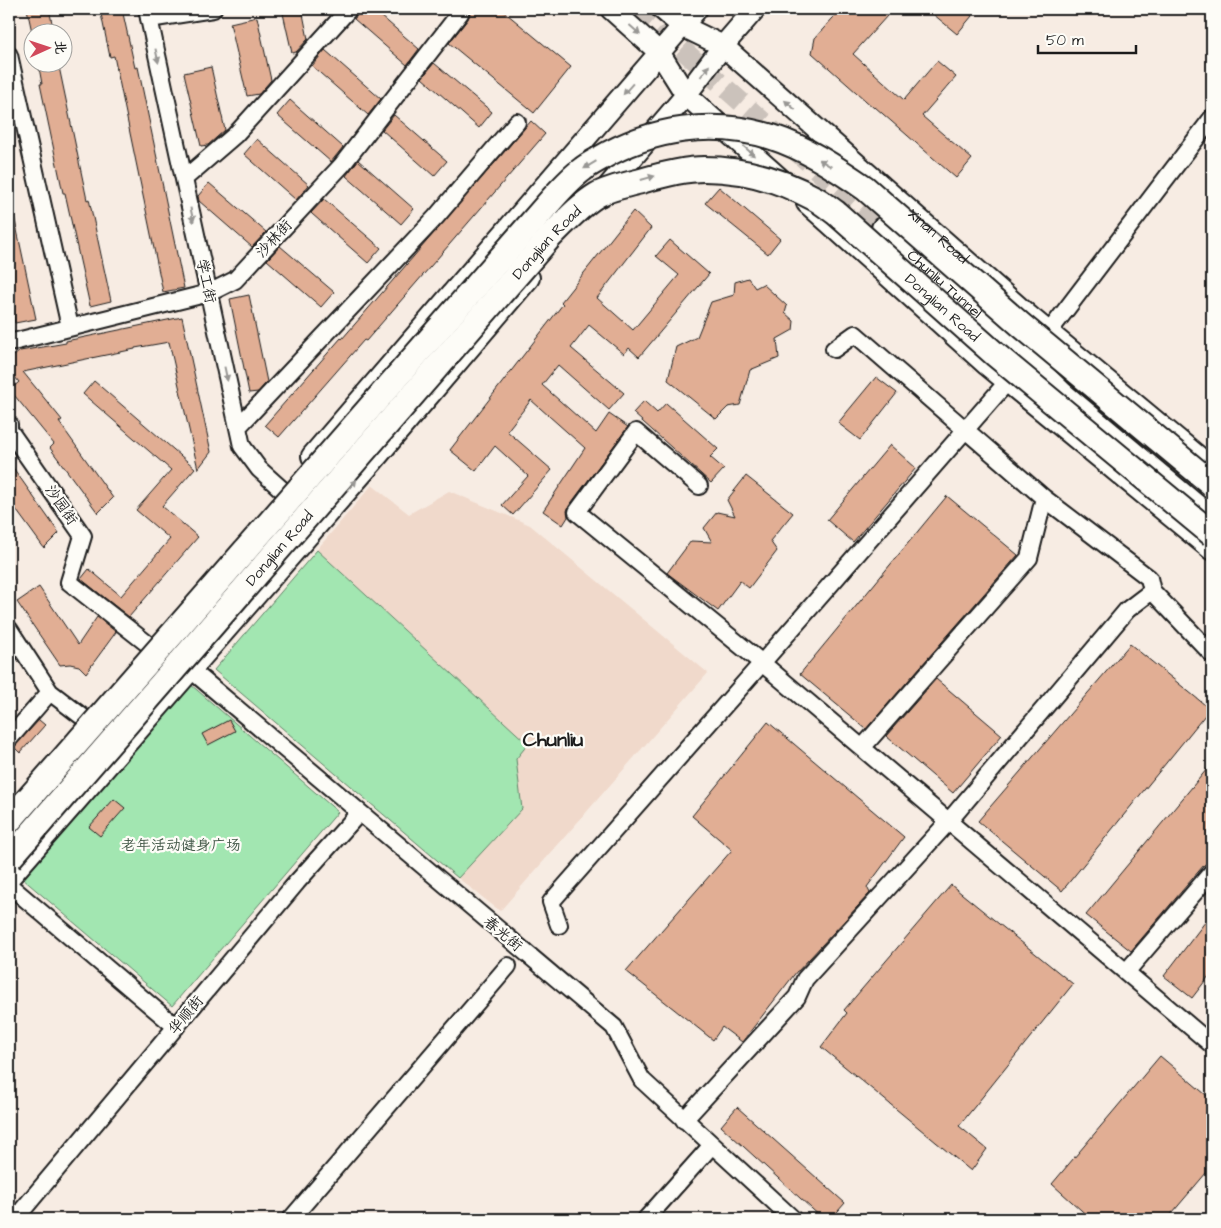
<svg xmlns="http://www.w3.org/2000/svg" width="1221" height="1228" font-family="'Architects Daughter','LXGW WenKai TC',sans-serif">
<rect width="100%" height="100%" fill="#f7ece3"/>
<filter id="ink" filterUnits="userSpaceOnUse"><feTurbulence type="fractalNoise" baseFrequency=".02" numOctaves="2"/><feDisplacementMap in="SourceGraphic" scale="10" xChannelSelector="R" yChannelSelector="G"/><feConvolveMatrix kernelMatrix="1 2 1 2 8 2 1 2 1" color-interpolation-filters="sRGB"/></filter>
<g filter="url(#ink)">
<path fill="#f0d9cb" d="M372 485 409 514 449 491 530 525 708 673 500 911 458 878 214 670Z"/>
<path fill="#a2e6b1" stroke="#5f8166" d="M317 550 528 744 516 759 522 809 458 878 214 670Z
M190 684 338 812 172 1006 23 879Z"/>
<path fill="#e1ae94" stroke="#1c1c1c" d="M27 9H49L54 32H32Z
M100 9H122L135 68 138 67 184 288 163 292 114 56 110 57Z
M282 9H302L308 39 296 52 292 53Z
M363 9H373L419 49 407 65 354 19Z
M469 9H501L571 67 534 113 449 43 468 19 470 14Z
M841 9H878L887 16 853 54 904 100 937 61 956 77 922 116 972 159 956 178 875 107 874 108 812 53 815 38Z
M927 9H964L972 16 957 34Z
M257 17 271 80 259 94 247 96 230 23Z
M325 50 381 99 368 115 312 66Z
M38 62H58L87 200 89 199 111 301 90 306 65 193H63L40 84H42Z
M434 63 492 112 479 128 422 78Z
M211 67 225 130 208 145 201 146 184 73Z
M290 100 343 147 331 162 277 115Z
M394 115 447 161 434 176 382 130Z
M531 121 545 134 366 341 364 340 279 437 265 425 341 338 342 339Z
M257 139 309 185 296 200 244 154Z
M358 160 414 209 401 224 346 176Z
M209 183 266 232 252 247 199 201 198 196Z
M719 187 780 239 768 254 705 203Z
M324 199 381 248 368 263 312 214 311 213Z
M9 211H13L36 319 15 323 9 293Z
M633 211 651 228 597 298 633 330 679 275 656 256 670 240 709 274 639 357 629 348 624 354 589 325 571 348 624 393 609 410 558 365 542 385 596 433 609 414 628 427 569 506 567 511 568 517 563 525 543 511 585 448 531 400 507 431 552 470 513 515 502 505 528 476 495 446 476 471 450 450 563 304 561 302Z
M280 246 334 292 321 307 267 260Z
M748 278 755 288 763 284 787 306 785 313 794 321 793 330 777 339 779 358 750 370 740 405 728 407 716 419 668 380 676 347 697 337 711 302 734 295 735 282Z
M249 295 267 382 258 392 249 393 230 299Z
M182 317 211 452 198 469 169 342 135 348V349L23 372 62 420 59 422 113 498 98 513 50 448 54 444 10 390 19 382 9 370V360L20 351 66 343V341Z
M876 377 897 393 860 440 838 423Z
M94 381 195 468 162 506 198 537 129 617 81 579 89 569 121 596 170 539 136 510 171 470 83 394Z
M644 401 657 413 666 403 718 449 710 457 724 469 711 483 633 413Z
M890 445 916 468 853 542 827 520Z
M9 462 59 533 44 548 9 500Z
M746 476 793 513 770 541 777 551 749 588 740 581 718 611 667 573 691 541 712 542 704 528 717 512 735 516 727 500Z
M947 496 1018 555 866 729 800 674Z
M39 587 78 645 97 617 116 632 86 673 79 666 70 664 60 665 17 602Z
M1130 644 1210 709 1062 891 978 821Z
M936 679 1002 735 953 793 886 736Z
M39 720 45 725 20 753 14 747Z
M229 720 235 731 208 745 202 734Z
M768 722 904 837 867 887 870 893 798 971H797L742 1042 722 1027 713 1040 626 971 732 850 692 816Z
M1212 763V860L1204 865 1131 951 1086 915Z
M114 799 125 808 100 836 89 827Z
M951 885 1073 984 959 1126 987 1149 971 1171 821 1047 847 1013 844 1010Z
M1212 913V972L1192 998 1164 976Z
M1160 1056 1212 1100V1166L1167 1219H1091L1052 1184Z
M737 1107 845 1203 831 1219H823L721 1126Z"/>
<g fill="none" stroke-linecap="round" stroke-linejoin="round">
<path stroke="#cbc2bb" stroke-width="20" stroke-dasharray="20 10" stroke-linecap="butt" d="M637 9 882 228"/>
<defs>
<path id="minor" d="M147 9 242 446 259 469 299 505
M149 19 213 9
M9 55 70 327
M184 179 235 135 349 9
M1049 332 1212 118
M9 343 209 293 235 280 342 165 460 13
M834 349 855 334 1044 498 1149 578 1152 591 1212 654
M9 424V430L83 536 69 582 149 645
M238 427 436 217 517 122
M699 486 636 432 577 512 762 663 1212 1045
M9 629 50 692 84 718
M190 669 614 1027 642 1080 793 1219
M9 739 50 692
M862 748 1029 558 1044 498
M9 885 176 1027
M559 925 551 902 762 663 1008 381
M1127 971 1212 872
M684 1120 797 997 805 979 949 821 1127 610 1152 591
M15 1219 297 882 359 813
M291 1219 508 966
M646 1219 712 1145"/>
<g id="major">
<path d="M611 9 659 52 686 95 786 184"/>
<path id="s1" d="M662 9 682 26 723 46 1029 316 1212 468"/>
<path d="M600 196 686 95 723 46 755 9"/>
<path d="M807 203 987 365 1212 550"/>
<path id="s2" d="M882 228 1008 340 1063 393 1212 518"/>
<path d="M312 456 697 9"/>
<path d="M9 878 368 467 529 278"/>
</g>
</defs>
<use href="#minor" stroke="#1c1c1c" stroke-width="20"/>
<use href="#major" stroke="#1c1c1c" stroke-width="24"/>
<use href="#minor" stroke="#fdfcf7" stroke-width="16"/>
<use href="#major" stroke="#fdfcf7" stroke-width="20"/>
<defs>
<g id="highway-bridge">
<path d="M9 821 553 198C562 188 572 177 583 169 588 165 594 162 599 159 651 128 713 119 772 137 806 148 836 168 865 188L1021 325 1212 484"/>
<path id="s3" d="M9 859 549 238C564 223 579 206 597 195 607 189 629 184 641 181 661 175 683 169 704 169 742 169 781 180 814 198 822 202 829 208 836 213L996 355 1212 534"/>
</g>
</defs>
<use href="#highway-bridge" stroke="#1c1c1c" stroke-width="28" stroke-linecap="butt"/>
<use href="#highway-bridge" stroke="#fdfcf7" stroke-width="24"/>
</g>
<defs><path id="oneway-solid" d="M-6-.8H1V-3.2L6.5 0L1 3.2V.8H-6Z" transform="scale(1.25)"/></defs>
<g fill="#989794">
<use href="#oneway-solid" transform="translate(635 30) rotate(42)"/>
<use href="#oneway-solid" transform="translate(157 56) rotate(78)"/>
<use href="#oneway-solid" transform="translate(705 71) rotate(-53)"/>
<use href="#oneway-solid" transform="translate(628 89) rotate(131)"/>
<use href="#oneway-solid" transform="translate(790 105) rotate(-139)"/>
<use href="#oneway-solid" transform="translate(749 151) rotate(42)"/>
<use href="#oneway-solid" transform="translate(825 163) rotate(-149)"/>
<use href="#oneway-solid" transform="translate(590 165) rotate(149)"/>
<use href="#oneway-solid" transform="translate(648 178) rotate(-16)"/>
<use href="#oneway-solid" transform="translate(192 215) rotate(78)"/>
<use href="#oneway-solid" transform="translate(226 374) rotate(78)"/>
<use href="#oneway-solid" transform="translate(352 485) rotate(-49)"/>
</g>
</g>
<g text-anchor="middle" dominant-baseline="central" stroke-width="4.5" stroke-linejoin="round" paint-order="stroke">
<g font-size="15" fill="#1c1c1c" stroke="#fdfcf7">
<text stroke="none"><textPath href="#s1" startOffset="359">Xinan Road</textPath></text>
<text transform="translate(274 239) rotate(-47)">沙林街</text>
<text stroke="none"><textPath href="#s3" startOffset="818">Donglian Road</textPath></text>
<text transform="translate(206 281) rotate(78)">学工街</text>
<text stroke="none"><textPath href="#s2" startOffset="84">Chunliu Tunnel</textPath></text>
<text stroke="none"><textPath href="#s3" startOffset="1282">Donglian Road</textPath></text>
<text transform="translate(61 505) rotate(55)">沙园街</text>
<text stroke="none"><textPath href="#s3" startOffset="412">Donglian Road</textPath></text>
<text transform="translate(503 934) rotate(40)">春光街</text>
<text transform="translate(186 1015) rotate(-50)">华顺街</text>
</g>
<g font-size="15" fill="#445949" stroke="#fdfcf7">
<text x="181" y="845">老年活动健身广场</text>
</g>
<g font-size="20" font-weight="bold" fill="#1c1c1c" stroke="#fdfcf7">
<text x="553" y="740">Chunliu</text>
</g>
</g>
<rect width="1221" height="1228" fill="none" stroke="#fdfcf7" stroke-width="30"/>
<rect x="15" y="15" width="1191" height="1198" fill="none" stroke="#1c1c1c" stroke-width="2" filter="url(#ink)"/>
<g transform="translate(48 48) rotate(87)"><circle r="24" fill="#fdfcf7" stroke="#a3a29f"/>
<path d="M0-4L9 19L0 12L-9 19Z" fill="#d1495b"/>
<text y="-8" font-size="14" font-weight="bold" text-anchor="middle" fill="#1c1c1c">北</text>
</g>
<path d="M1038 45v8h98v-8" fill="none" stroke="#1c1c1c" stroke-width="2.5"/>
<text x="1046" y="45" font-size="15" fill="#1c1c1c" stroke="#fdfcf7" stroke-width="4" paint-order="stroke">50 m</text>
</svg>
